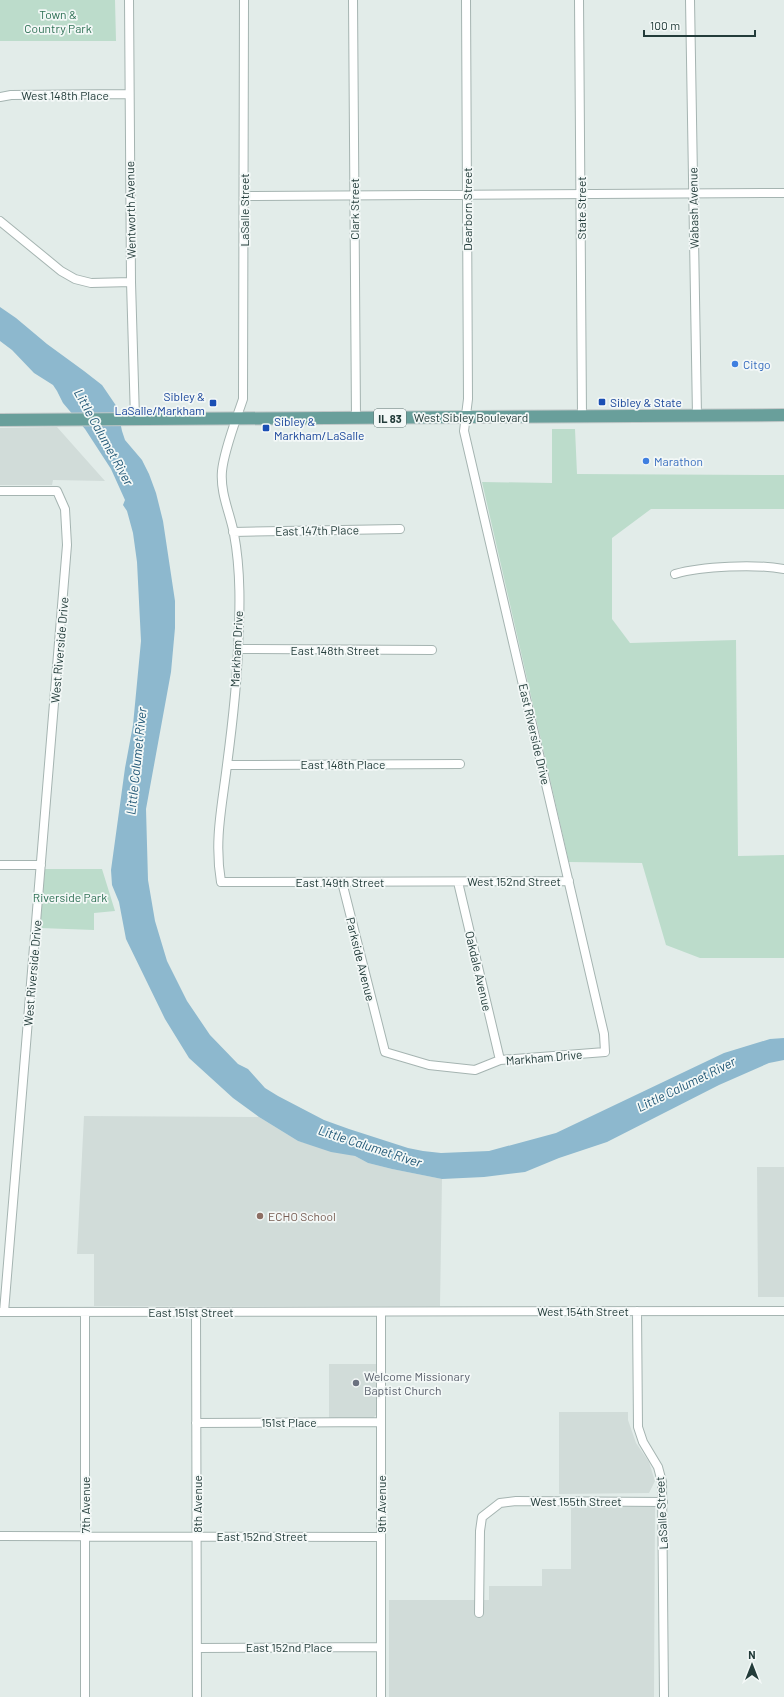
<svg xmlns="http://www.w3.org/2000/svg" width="784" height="1697" font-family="Barlow,sans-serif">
<rect width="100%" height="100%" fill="#e2ece9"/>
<path fill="#d1dcd9" d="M57 427 105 481 53 480 52 485H0V428Z
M84 1116 259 1117 298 1141 355 1156 368 1163 392 1169 442 1179 440 1306H94V1254H77Z
M757 1167H784V1297H758Z
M329 1364H376L377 1414 372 1419H329Z
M559 1412H628V1420L636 1443 649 1462 655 1481 649 1493 559 1494Z
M571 1507H655L654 1697H389V1600H489V1586H542V1569H571Z"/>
<path fill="#bcdccb" d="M0 0H115L116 41H0Z
M552 429H575L577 474 784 475V509H651L612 538V619L630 643 736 640 738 856 784 855V958H700L666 945 642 863 569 862 482 482 552 483Z
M45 869H102L115 911 94 913V930L40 928Z"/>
<path fill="#8db8ce" d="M0 307 16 318 47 344 84 371 102 385 117 407 122 431 125 440 142 460 149 474 156 493 163 521 175 601V628L171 672 146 809 148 880 155 921 167 961 187 1001 210 1035 238 1064 248 1069 265 1088 278 1096 324 1120 349 1129 408 1148 423 1151 441 1153 489 1151 556 1133 724 1053 770 1039 784 1038V1060L769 1063 719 1085 607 1142 559 1158 525 1172 484 1177 442 1179 392 1169 368 1163 355 1156 331 1152 298 1141 259 1117 233 1098 189 1058 165 1019 126 939 119 902 112 885 111 870 125 768 133 725 141 641 137 562 133 533 127 511 123 505 125 500 111 469 85 429 63 403 57 391 53 385 34 373 12 350 0 341Z"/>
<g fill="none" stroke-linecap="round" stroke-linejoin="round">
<defs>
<path id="minor" d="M129 0 131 282 135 419
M244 0 243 399C236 420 224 450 222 471 220 493 230 513 234 534 241 571 240 610 238 648 237 687 232 727 227 765 222 807 214 840 221 882L569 881
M353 0 356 418
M579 0 582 416
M690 0 697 416
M0 97 11 95 129 94
M244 196 784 193
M0 221 61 271 75 279 91 283 131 282
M0 491H57L65 509 67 545 4 1312
M233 532 400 529
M675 574C702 566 756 564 784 569
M238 649 432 650
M227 765 460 764
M0 865H41
M342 882 385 1052 429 1065 475 1070 500 1060 605 1052 604 1034 464 431 468 399 466 0
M458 882 500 1060
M637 1311 638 1427 643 1442 658 1467 662 1482 664 1697
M0 1312 784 1311
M85 1312V1697
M196 1312 197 1697
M196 1423 381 1422
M0 1536 381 1537
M479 1613 480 1531 482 1517 500 1503 516 1501 663 1502
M197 1648 380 1647
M381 1697V1312"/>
<path id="primary" d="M0 420 784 415"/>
</defs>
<use href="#minor" stroke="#a5b4b1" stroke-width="10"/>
<use href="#primary" stroke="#c1c8c8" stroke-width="14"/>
<use href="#minor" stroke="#fff" stroke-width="8"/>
<use href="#primary" stroke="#699f9b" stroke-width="12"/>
</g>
<g fill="#3f7fe0" stroke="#f3f8f7" stroke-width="1.5">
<circle cx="735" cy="364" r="4"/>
<circle cx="646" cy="461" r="4"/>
</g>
<g fill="#1a4fb4" stroke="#f3f8f7" stroke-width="1.5">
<rect x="598" y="398" width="8" height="8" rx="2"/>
<rect x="209" y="399" width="8" height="8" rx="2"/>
<rect x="262" y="424" width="8" height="8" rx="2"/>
</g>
<circle fill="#8d6e63" stroke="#f3f8f7" stroke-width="1.5" cx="260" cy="1216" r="4"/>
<circle fill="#6b7280" stroke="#f3f8f7" stroke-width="1.5" cx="356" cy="1383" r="4"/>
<g text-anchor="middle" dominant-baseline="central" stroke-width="3.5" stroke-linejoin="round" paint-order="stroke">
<rect fill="#f3f8f7" stroke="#617473" stroke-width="1" x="374" y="409" width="32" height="18" rx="3"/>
<g font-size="11" font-weight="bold" fill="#233c3a">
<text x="390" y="418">IL 83</text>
</g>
<g font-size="12" fill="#2f7155" stroke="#f3f8f7">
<text x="58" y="14">Town &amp;<tspan x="58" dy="14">Country Park</tspan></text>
<text x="70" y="897">Riverside Park</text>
</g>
<g font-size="12" fill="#233c3a" stroke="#f3f8f7">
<text x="65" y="95">West 148th Place</text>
<text transform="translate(581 208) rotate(-90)">State Street</text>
<text transform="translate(693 208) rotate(-91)">Wabash Avenue</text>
<text transform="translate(354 209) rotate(-90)">Clark Street</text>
<text transform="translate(467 209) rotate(-90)">Dearborn Street</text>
<text transform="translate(130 210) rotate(-91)">Wentworth Avenue</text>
<text transform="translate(244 210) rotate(-90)">LaSalle Street</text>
<text x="471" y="417">West Sibley Boulevard</text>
<text transform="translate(317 530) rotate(-1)">East 147th Place</text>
<text transform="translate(236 649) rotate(-87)">Markham Drive</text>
<text transform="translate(59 650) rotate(-85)">West Riverside Drive</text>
<text x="335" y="650">East 148th Street</text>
<text transform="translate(535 734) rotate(77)">East Riverside Drive</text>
<text x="343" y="764">East 148th Place</text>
<text x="514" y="881">West 152nd Street</text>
<text x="340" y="882">East 149th Street</text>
<text transform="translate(361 959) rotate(76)">Parkside Avenue</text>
<text transform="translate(479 971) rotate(77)">Oakdale Avenue</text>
<text transform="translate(32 973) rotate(-85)">West Riverside Drive</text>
<text transform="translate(544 1057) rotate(-5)">Markham Drive</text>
<text x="583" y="1311">West 154th Street</text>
<text x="191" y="1312">East 151st Street</text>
<text x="289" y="1422">151st Place</text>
<text x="576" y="1501">West 155th Street</text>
<text transform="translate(197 1504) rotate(-90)">8th Avenue</text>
<text transform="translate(381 1504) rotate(-90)">9th Avenue</text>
<text transform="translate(85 1505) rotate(-90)">7th Avenue</text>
<text transform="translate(661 1513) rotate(-93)">LaSalle Street</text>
<text x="262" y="1536">East 152nd Street</text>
<text x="289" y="1647">East 152nd Place</text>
</g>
<g font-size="12" fill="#366cbe" stroke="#f3f8f7" text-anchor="start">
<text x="743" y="364">Citgo</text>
<text x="654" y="461">Marathon</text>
</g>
<g font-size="12" fill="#164399" stroke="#f3f8f7" text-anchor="start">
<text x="205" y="396" text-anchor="end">Sibley &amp;<tspan x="205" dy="14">LaSalle/Markham</tspan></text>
<text x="610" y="402">Sibley &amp; State</text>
<text x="274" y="421">Sibley &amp;<tspan x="274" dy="14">Markham/LaSalle</tspan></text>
</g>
<g font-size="12" fill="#785e54" stroke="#f3f8f7" text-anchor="start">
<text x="268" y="1216">ECHO School</text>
</g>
<g font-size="12" fill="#5b616d" stroke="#f3f8f7" text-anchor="start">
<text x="364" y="1376">Welcome Missionary<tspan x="364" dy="14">Baptist Church</tspan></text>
</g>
<g font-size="13" font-style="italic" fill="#205776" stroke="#f3f8f7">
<text transform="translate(104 437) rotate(61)">Little Calumet River</text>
<text transform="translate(136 761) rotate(-84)">Little Calumet River</text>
<text transform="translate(686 1084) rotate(-26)">Little Calumet River</text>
<text transform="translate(370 1146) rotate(18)">Little Calumet River</text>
</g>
</g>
<g transform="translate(752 1665)" stroke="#f3f8f7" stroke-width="3" paint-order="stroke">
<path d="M0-3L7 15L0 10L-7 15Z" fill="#233c3a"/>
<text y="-6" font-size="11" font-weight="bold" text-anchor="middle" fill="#233c3a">N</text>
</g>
<path d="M644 30v6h111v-6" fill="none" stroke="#233c3a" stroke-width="2"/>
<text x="650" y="30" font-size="12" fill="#233c3a" stroke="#f3f8f7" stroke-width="3" paint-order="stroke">100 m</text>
</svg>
